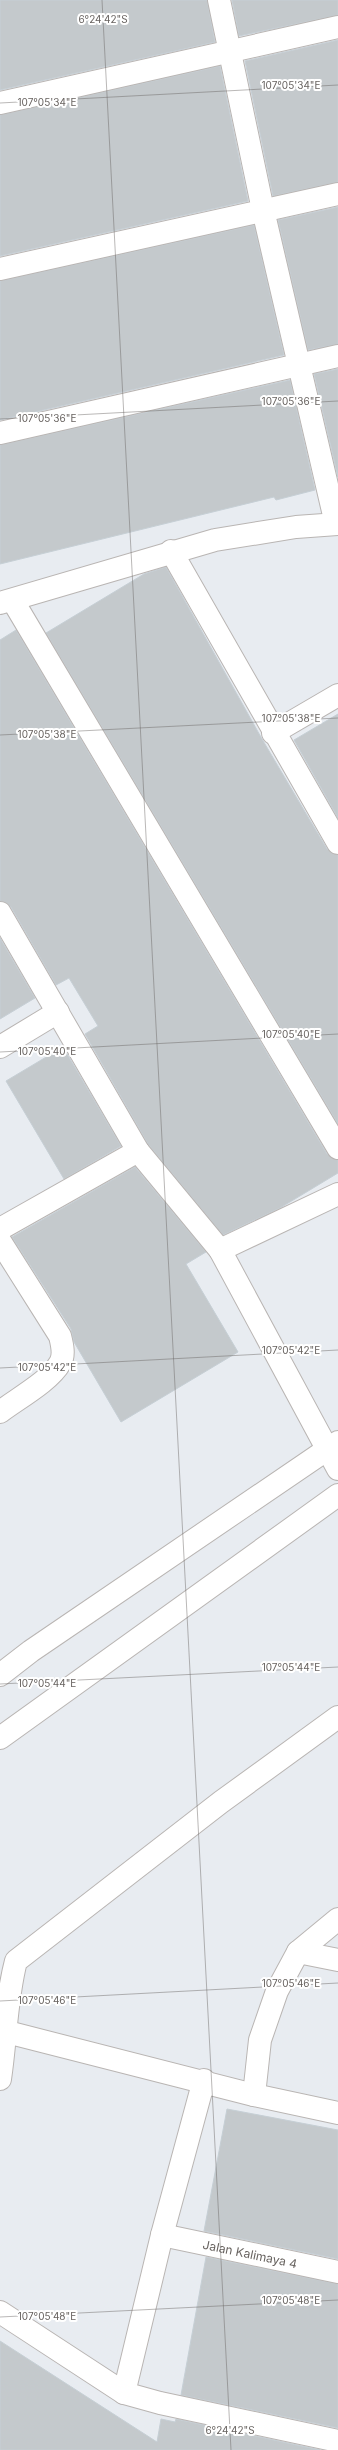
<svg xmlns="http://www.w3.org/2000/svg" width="338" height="2450" font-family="Inter,sans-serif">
<rect width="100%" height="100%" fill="#e8ecf1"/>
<path fill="#c4c9cc" stroke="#c6cfd5" d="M0 0H207L215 42 0 90Z
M232 0H338V15L239 36Z
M338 40V182L273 196 245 61Z
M220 66 248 201 0 256V115Z
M338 207V344L308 350 278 220Z
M254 225 284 355 0 420V281Z
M338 369V477L314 374Z
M290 380 315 490 276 500 274 497 0 564V445Z
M166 567 262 739 327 849 338 855V1124L46 633 144 574Z
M16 630 327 1154 338 1160V1173L280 1208 223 1235 148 1144 85 1034 98 1026 69 978 56 985 11 907 0 901V640Z
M338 714V818L294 740Z
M0 938 35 998 0 1019Z
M63 1047 121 1146 64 1179 6 1081Z
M135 1167 206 1252 186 1264 238 1352 121 1422 74 1342 71 1329 12 1237Z
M227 2109 338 2130V2259L204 2231Z
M206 2257 338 2284V2428L181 2395Z
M0 2341 157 2442 161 2419 175 2422 176 2419 320 2450H0Z"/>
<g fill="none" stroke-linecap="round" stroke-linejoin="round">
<defs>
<g id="street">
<path d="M219 0 263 210 336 524"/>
<path d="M0 103 338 27"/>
<path d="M0 269 338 194"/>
<path d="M0 433 338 356"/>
<path d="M171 551 338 843"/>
<path d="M13 601 338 1148"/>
<path d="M0 603 215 540 296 527 338 524"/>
<path d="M273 733 338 695"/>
<path d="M0 913 138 1151 220 1250 338 1469"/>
<path d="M0 1047 58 1012"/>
<path d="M0 1229 138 1151"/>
<path d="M0 1241 60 1336C62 1344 65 1355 60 1363 50 1381 17 1399 0 1412"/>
<path d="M220 1250 338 1194"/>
<path d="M0 1675 31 1651 338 1442"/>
<path d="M0 1738 338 1495"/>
<path d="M298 1952 338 1960"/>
<path d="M7 2032 254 2095 338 2113"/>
<path d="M0 2079C6 2039 6 1999 16 1961L221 1802 338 1717"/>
<path d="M254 2095 260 2040 277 1991 298 1952 338 1919"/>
<path id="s1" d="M162 2235 338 2272"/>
<path d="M0 2312 124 2393 160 2403 338 2441"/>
<path d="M124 2393 162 2235 204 2080"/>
</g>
</defs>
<use href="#street" stroke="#b9b5b3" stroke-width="24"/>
<use href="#street" stroke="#fff" stroke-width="22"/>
</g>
<path fill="none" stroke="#67625f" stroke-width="1" stroke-opacity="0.45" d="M102 0 231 2450M0 103 338 85M0 419 338 401M0 735 338 718M0 1052 338 1034M0 1368 338 1350M0 1684 338 1667M0 2001 338 1983M0 2317 338 2300"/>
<g text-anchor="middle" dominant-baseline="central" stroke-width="4" stroke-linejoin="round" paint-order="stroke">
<g font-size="12" fill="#67625f" stroke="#fff">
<text stroke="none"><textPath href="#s1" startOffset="90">Jalan Kalimaya 4</textPath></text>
</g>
</g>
<g font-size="10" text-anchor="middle" fill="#67625f" stroke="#fff" stroke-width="4" stroke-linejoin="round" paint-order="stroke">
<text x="103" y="23">6°24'42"S</text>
<text x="291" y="89">107°05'34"E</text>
<text x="47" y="106">107°05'34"E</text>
<text x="291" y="405">107°05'36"E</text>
<text x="47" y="422">107°05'36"E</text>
<text x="291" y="722">107°05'38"E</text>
<text x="47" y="738">107°05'38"E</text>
<text x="291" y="1038">107°05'40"E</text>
<text x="47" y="1055">107°05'40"E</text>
<text x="291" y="1354">107°05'42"E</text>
<text x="47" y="1371">107°05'42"E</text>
<text x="291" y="1671">107°05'44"E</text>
<text x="47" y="1687">107°05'44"E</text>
<text x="291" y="1987">107°05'46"E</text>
<text x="47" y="2004">107°05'46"E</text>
<text x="291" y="2304">107°05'48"E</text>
<text x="47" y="2320">107°05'48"E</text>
<text x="230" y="2434">6°24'42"S</text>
</g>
</svg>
